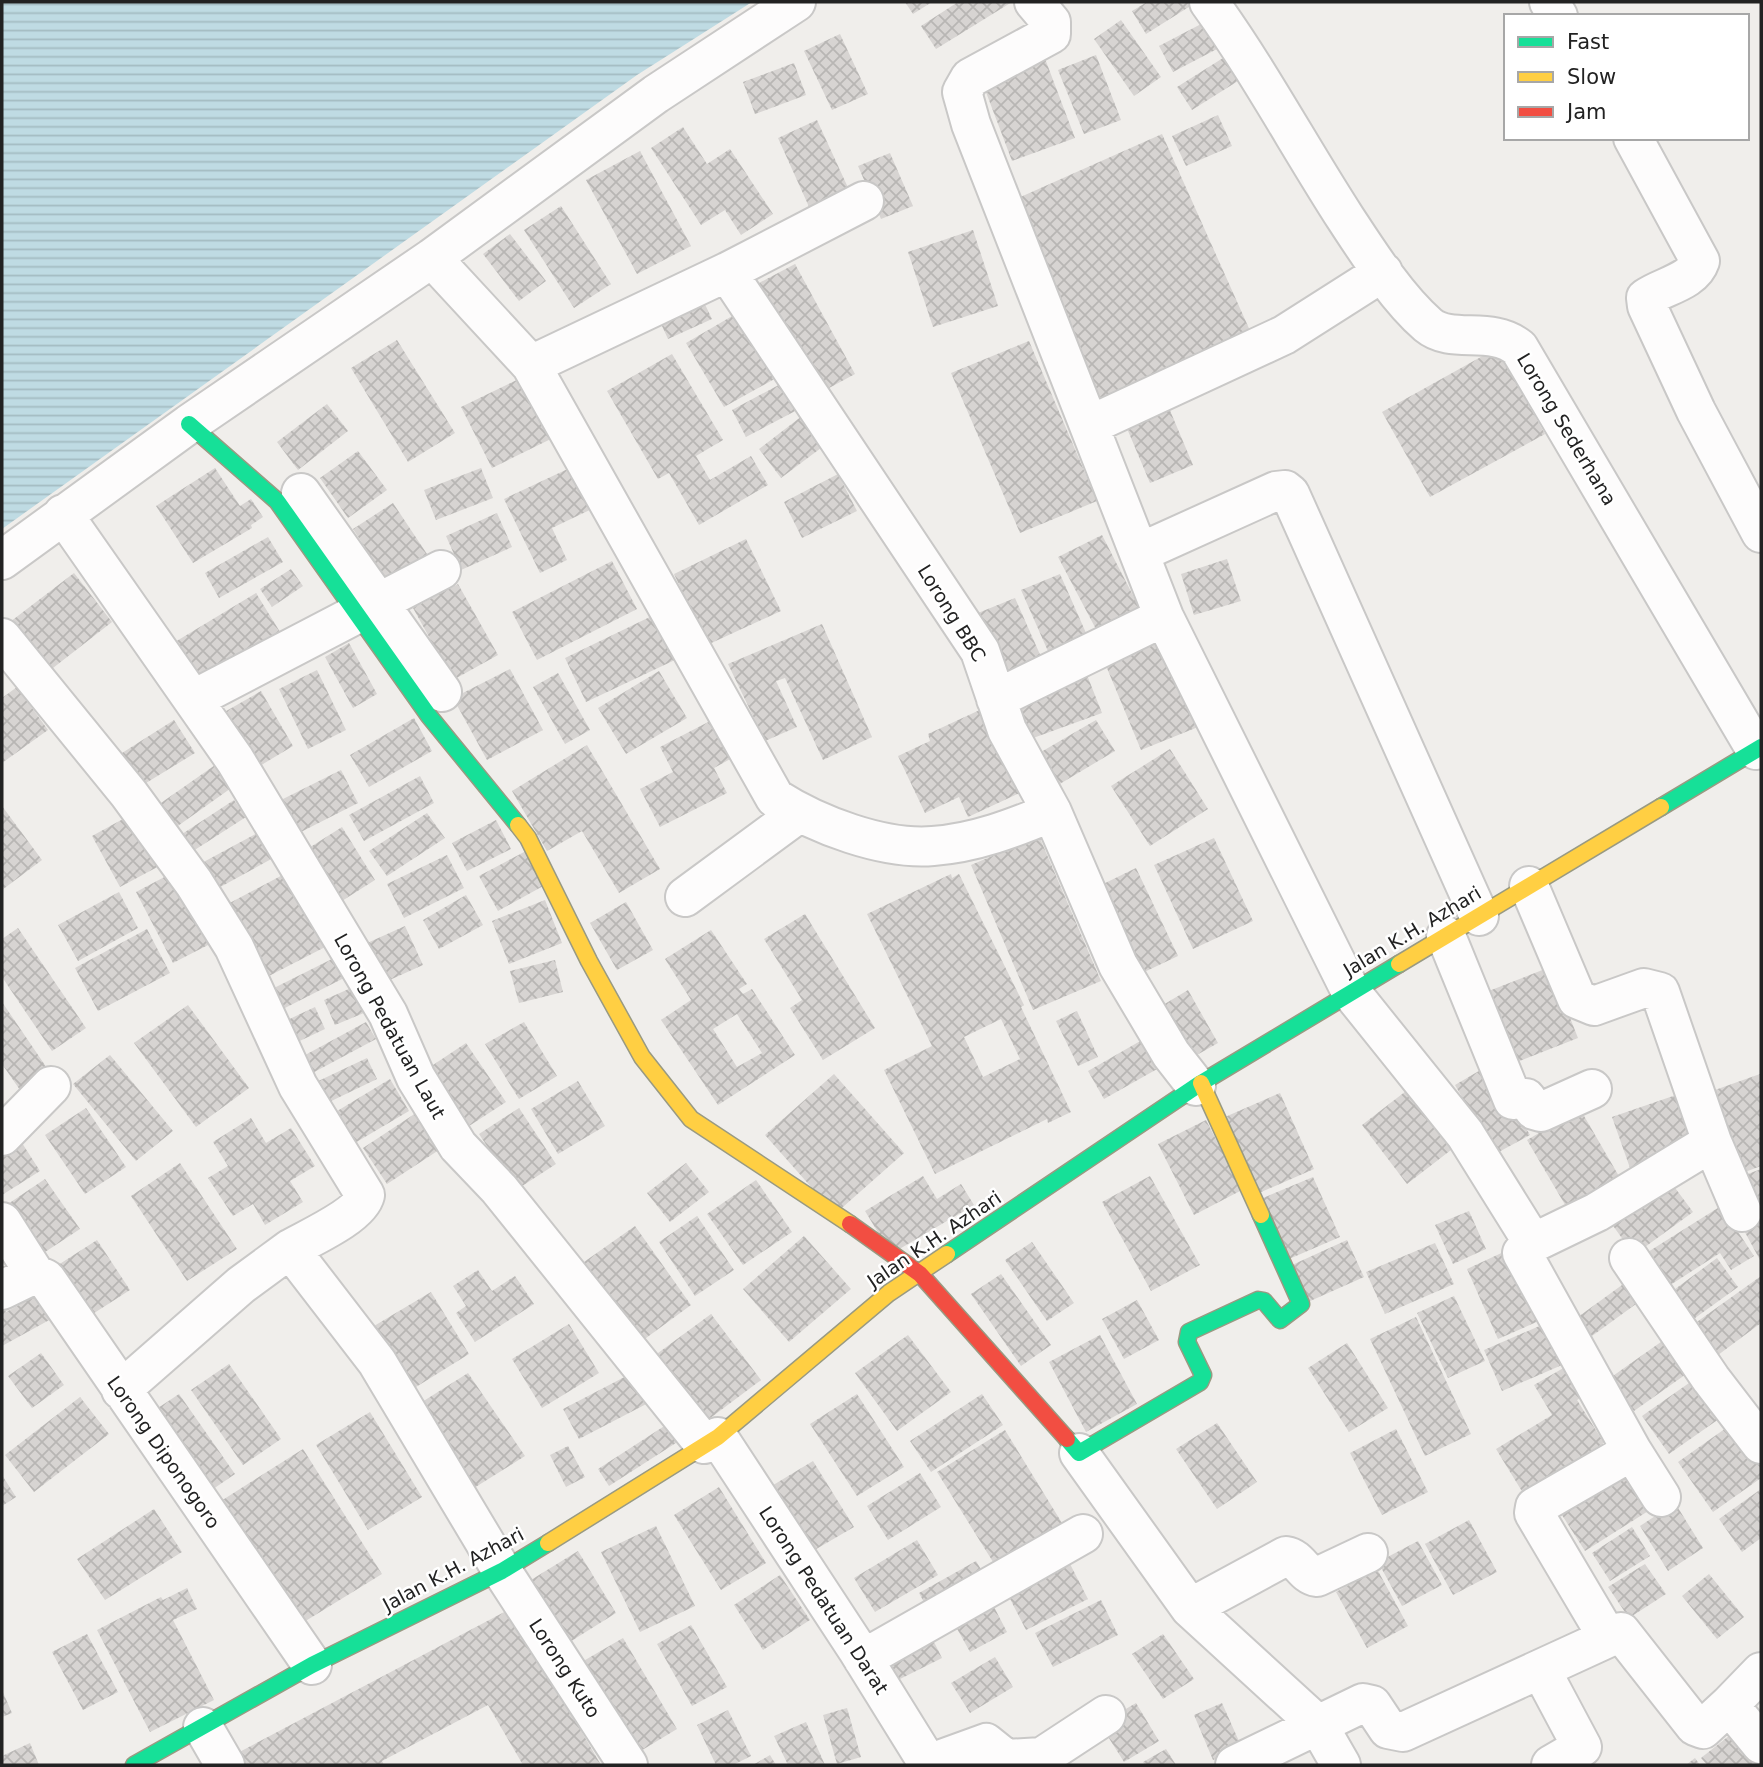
<svg xmlns="http://www.w3.org/2000/svg" width="1763" height="1767" font-family="'DejaVu Sans',sans-serif">
<defs>
<pattern id="water-rules" width="6" height="5" patternUnits="userSpaceOnUse" patternTransform="scale(1.75)"><rect width="6" height="5" fill="#bfdbe3"/><path d="M0 2.5h6" fill="none" stroke="#a4bcc2"/></pattern>
<pattern id="building-cross-hatch" width="8" height="8" patternUnits="userSpaceOnUse" patternTransform="scale(1.75)"><rect width="8" height="8" fill="#d7d4d2"/><path d="M0 0l8 8M0 8l8-8" fill="none" stroke="#b8b6b4"/></pattern>
</defs>
<rect width="100%" height="100%" fill="#f0eeeb"/>
<path fill="url(#water-rules)" d="M2 2H752L637 75 2 529Z"/>
<path fill="url(#building-cross-hatch)" fill-rule="evenodd" d="M905 2H932L913 14Z
M958 2H1012L936 49 921 26Z
M1147 2H1190L1192 5 1146 34 1132 11Z
M1121 20 1161 77 1134 96 1094 39Z
M1203 23 1217 49 1173 72 1159 46Z
M840 34 868 94 832 110 804 51Z
M1096 55 1121 120 1084 134 1058 70Z
M1044 56 1075 138 1012 161 981 79Z
M1223 58 1238 81 1192 110 1177 87Z
M794 63 806 95 755 114 743 82Z
M1218 115 1232 146 1186 166 1172 136Z
M817 120 850 192 810 209 778 138Z
M683 127 707 164 730 149 773 214 741 235 725 210 701 225 651 148Z
M1162 134 1256 344 1099 413 1005 204Z
M640 151 691 246 637 274 586 180Z
M890 153 913 206 881 219 858 166Z
M561 206 611 284 574 308 524 230Z
M973 230 998 306 933 327 908 252Z
M510 234 546 281 519 301 483 254Z
M795 264 855 374 818 394 759 283Z
M699 292 712 319 668 339 656 313Z
M739 312 778 377 724 407 686 343Z
M397 340 455 433 408 462 351 368Z
M1029 341 1097 501 1020 533 951 373Z
M1497 348 1545 434 1430 497 1382 412Z
M672 354 723 440 696 456 710 480 751 456 768 485 699 525 669 473 658 479 607 391Z
M527 375 557 436 492 468 461 407Z
M786 381 801 408 746 437 732 410Z
M1166 401 1193 465 1150 483 1123 419Z
M327 404 348 431 298 470 277 442Z
M802 416 825 445 781 478 759 449Z
M358 451 387 490 348 518 320 478Z
M574 466 594 508 552 528 567 560 540 573 504 499Z
M215 468 240 506 251 499 263 517 251 525 252 528 193 563 156 506Z
M481 468 493 498 436 520 424 490Z
M838 474 857 511 802 538 784 502Z
M393 503 431 560 390 586 353 529Z
M497 513 512 547 461 570 446 536Z
M1102 535 1141 611 1098 633 1058 557Z
M268 537 283 562 219 598 205 573Z
M746 539 781 611 707 645 674 574Z
M1227 559 1241 601 1194 615 1181 574Z
M612 561 637 609 537 660 512 612Z
M291 569 303 586 272 607 260 589Z
M74 573 112 622 44 675 6 625Z
M1060 574 1090 642 1051 658 1021 590Z
M458 584 498 655 453 680 413 608Z
M256 593 285 640 203 690 175 642Z
M1015 598 1046 668 1005 686 973 615Z
M656 614 677 659 586 702 565 658Z
M822 624 872 737 823 760 785 678 776 681 797 727 765 741 728 664Z
M1166 636 1203 725 1141 750 1104 661Z
M349 643 377 694 353 708 325 657Z
M510 669 543 730 487 760 453 698Z
M317 670 346 730 308 749 279 689Z
M659 671 687 718 626 754 598 708Z
M558 673 590 730 565 744 533 687Z
M1087 675 1102 713 1025 741 1010 703Z
M17 687 48 730 2 763V698Z
M261 691 293 746 253 770 221 714Z
M984 708 1024 791 968 817 959 797 925 813 898 756 930 741 928 734Z
M414 718 432 751 369 787 350 755Z
M714 719 734 757 714 768 727 793 660 827 640 789 673 772 660 747Z
M174 720 195 753 133 791 111 760Z
M1096 720 1115 751 1048 791 1029 759Z
M587 745 660 869 619 893 582 831 547 851 512 791Z
M1170 749 1208 809 1150 846 1111 786Z
M218 763 234 786 175 828 158 805Z
M341 770 358 803 293 836 275 803Z
M420 776 434 803 364 841 349 815Z
M234 800 246 817 190 853 179 836Z
M2 806 42 860 2 890Z
M134 813 163 864 120 887 92 836Z
M427 813 445 838 387 876 369 851Z
M496 820 511 849 467 871 452 843Z
M342 827 375 880 334 906 301 853Z
M261 831 275 857 213 891 198 865Z
M1039 836 1101 981 1033 1010 971 865Z
M1214 838 1253 921 1193 949 1154 865Z
M526 851 545 885 498 911 479 876Z
M447 855 464 888 404 918 387 884Z
M1136 868 1178 956 1138 975 1095 888Z
M290 871 329 945 265 978 226 905Z
M172 873 210 944 173 963 136 892Z
M951 874 952 878 959 874 1024 1005 1021 1007 1071 1112 1048 1123 1047 1119 935 1174 884 1070 932 1046 867 914ZM1001 1019 1020 1059 983 1077 964 1037Z
M119 892 138 928 78 961 58 925Z
M466 895 483 925 439 949 423 920Z
M545 900 562 943 509 964 492 921Z
M626 902 653 950 617 970 590 923Z
M805 914 875 1028 823 1060 790 1008 802 1000 764 939Z
M405 926 423 965 383 983 365 944Z
M18 928 86 1028 52 1051 2 977V939Z
M147 929 170 973 98 1011 75 968Z
M711 930 747 984 739 989 743 994 752 989 795 1055 718 1105 661 1020 691 1000 665 959ZM737 1014 762 1053 737 1067 713 1029Z
M334 958 344 978 281 1010 270 990Z
M555 960 563 992 519 1003 510 971Z
M1550 967 1578 1038 1504 1067 1476 996Z
M360 984 371 1010 335 1025 324 1000Z
M1188 990 1218 1043 1188 1060 1158 1008Z
M2 1002 49 1071 20 1090 2 1064Z
M188 1005 249 1088 196 1127 134 1043Z
M315 1007 325 1029 289 1046 279 1024Z
M1077 1011 1098 1057 1078 1066 1056 1021Z
M366 1022 376 1039 305 1077 296 1060Z
M524 1022 557 1076 519 1099 485 1044Z
M1149 1036 1166 1064 1104 1099 1088 1071Z
M466 1043 506 1102 466 1128 427 1069Z
M110 1055 173 1131 136 1161 73 1084Z
M367 1058 377 1079 323 1105 312 1084Z
M1489 1065 1530 1135 1495 1154 1455 1085Z
M834 1074 904 1153 835 1214 765 1135Z
M1760 1074 1761 1166 1729 1178 1698 1096Z
M390 1079 409 1111 348 1147 329 1116Z
M578 1081 605 1126 558 1154 531 1109Z
M1406 1091 1451 1150 1407 1184 1362 1125Z
M1280 1093 1314 1169 1259 1193 1225 1117Z
M1676 1095 1694 1146 1630 1168 1612 1117Z
M86 1108 126 1167 85 1194 45 1135Z
M519 1108 556 1164 516 1190 479 1134Z
M1580 1109 1627 1190 1574 1220 1527 1140Z
M416 1113 439 1150 387 1184 363 1148Z
M251 1118 266 1143 291 1128 315 1166 290 1181 303 1202 265 1225 253 1204 233 1216 208 1178 228 1166 213 1142Z
M1206 1120 1242 1190 1194 1215 1158 1144Z
M22 1143 40 1171 2 1195V1156Z
M180 1163 237 1249 187 1281 131 1196Z
M686 1163 709 1192 670 1222 647 1193Z
M1761 1169V1205L1749 1210 1737 1178Z
M1664 1173 1693 1212 1634 1255 1606 1216Z
M923 1176 937 1199 961 1184 974 1205 891 1254 865 1211Z
M1150 1176 1200 1265 1151 1291 1102 1202Z
M1313 1177 1340 1237 1289 1259 1263 1198Z
M45 1179 80 1229 39 1256 5 1206Z
M756 1180 792 1232 743 1265 707 1214Z
M1721 1206 1754 1256 1731 1270 1720 1253 1661 1291 1640 1257Z
M1469 1211 1486 1249 1453 1264 1435 1225Z
M1761 1211V1262L1740 1223Z
M697 1216 734 1270 695 1296 659 1242Z
M635 1226 691 1305 642 1341 584 1262Z
M804 1236 851 1289 789 1342 743 1289Z
M97 1240 130 1290 88 1317 55 1267Z
M1347 1240 1364 1277 1308 1302 1292 1265Z
M1032 1242 1074 1303 1047 1321 1005 1260Z
M1435 1243 1454 1284 1385 1314 1366 1272Z
M1510 1249 1541 1320 1498 1339 1467 1269Z
M1717 1258 1738 1287 1684 1326 1663 1298Z
M478 1270 492 1291 515 1276 534 1304 475 1342 456 1313 466 1306 453 1286Z
M1001 1274 1051 1345 1021 1366 971 1294Z
M1761 1276V1323L1710 1361 1687 1329Z
M1633 1277 1647 1296 1592 1336 1578 1317Z
M431 1292 469 1354 408 1392 369 1329Z
M39 1294 53 1318 2 1346V1304L6 1312Z
M1454 1296 1485 1361 1448 1378 1417 1313Z
M1137 1300 1159 1340 1124 1359 1102 1319Z
M711 1314 761 1380 705 1422 654 1356Z
M1416 1317 1471 1434 1425 1456 1370 1339Z
M569 1324 599 1373 542 1408 512 1359Z
M1544 1324 1562 1365 1502 1391 1484 1350Z
M1675 1332 1699 1365 1634 1411 1610 1378Z
M908 1335 951 1392 897 1431 855 1373Z
M1100 1335 1137 1404 1086 1432 1049 1362Z
M1347 1343 1388 1408 1349 1432 1308 1368Z
M41 1353 64 1385 32 1408 8 1376Z
M1579 1359 1597 1389 1577 1400 1604 1443 1523 1493 1496 1449 1552 1415 1534 1385Z
M229 1364 281 1439 243 1465 191 1390Z
M638 1370 654 1400 579 1439 563 1409Z
M468 1373 525 1456 466 1493 422 1402Z
M1699 1376 1726 1414 1669 1454 1642 1416Z
M179 1394 235 1474 203 1496 146 1416Z
M857 1394 904 1467 857 1496 810 1424Z
M982 1394 1003 1425 931 1472 910 1441Z
M80 1397 109 1434 34 1492 5 1455Z
M370 1412 422 1497 368 1530 316 1445Z
M1736 1421 1761 1457V1478L1713 1512 1678 1462Z
M669 1423 679 1441 609 1486 598 1469Z
M1217 1423 1257 1482 1217 1509 1176 1449Z
M1396 1429 1428 1492 1382 1515 1350 1453Z
M1005 1430 1070 1536 1003 1578 937 1472Z
M568 1446 585 1477 566 1487 550 1455Z
M303 1449 382 1574 299 1625 221 1501Z
M813 1461 854 1527 806 1555 765 1490Z
M1628 1469 1653 1508 1585 1551 1560 1512Z
M920 1473 941 1507 888 1540 867 1506Z
M2 1475 16 1497 2 1506Z
M719 1487 766 1563 721 1590 674 1515Z
M1761 1489V1538L1742 1552 1719 1519Z
M1675 1503 1703 1548 1668 1571 1640 1526Z
M154 1509 182 1552 105 1600 77 1559Z
M1469 1520 1497 1572 1453 1595 1425 1544Z
M656 1526 695 1606 640 1632 601 1552Z
M1632 1527 1650 1556 1610 1581 1592 1553Z
M917 1540 938 1575 875 1612 854 1578Z
M1418 1541 1442 1585 1402 1606 1378 1562Z
M578 1551 616 1613 565 1645 526 1583Z
M976 1561 991 1586 933 1619 919 1593Z
M1069 1562 1088 1599 1026 1630 1007 1593Z
M1645 1564 1666 1594 1629 1618 1608 1587Z
M1377 1569 1408 1626 1367 1648 1336 1592Z
M1709 1574 1744 1617 1717 1639 1682 1596Z
M780 1575 810 1620 763 1650 734 1605Z
M187 1588 197 1609 173 1620 214 1700 150 1732 97 1630 161 1597 163 1600Z
M1101 1600 1118 1635 1053 1667 1035 1633Z
M993 1605 1007 1632 970 1652 955 1625Z
M510 1609 601 1765H523L488 1705 382 1761 384 1765H235L230 1757Z
M691 1625 727 1687 692 1706 657 1644Z
M927 1628 942 1658 892 1683 877 1654Z
M87 1634 118 1692 83 1710 52 1652Z
M1163 1634 1194 1679 1163 1699 1132 1654Z
M623 1638 677 1729 634 1755 580 1663Z
M995 1657 1013 1687 970 1713 951 1683Z
M2 1690 12 1713 2 1717Z
M1136 1703 1159 1741 1124 1762 1100 1724Z
M1222 1703 1242 1748 1213 1760 1194 1715Z
M847 1708 861 1757 837 1764 823 1715Z
M728 1710 751 1756 733 1765H716L697 1725Z
M806 1722 825 1765H788L774 1736Z
M1730 1735 1755 1765H1707L1701 1758Z
M30 1743 39 1765H4L2 1756Z
M1166 1749 1176 1765H1145L1143 1762Z
M770 1755 776 1765H753Z
M1695 1758 1700 1765H1686Z"/>
<g fill="none" stroke-linecap="round" stroke-linejoin="round">
<defs>
<path id="street" d="M1034 2 1051 22V34L970 78 962 92 971 124 1164 617 1351 992 1465 1134 1533 1243
M1209 2C1259 71 1300 148 1346 219 1369 254 1397 298 1428 325 1452 345 1491 325 1519 348L1756 750
M1549 2 1558 16
M1633 138 1700 261C1693 282 1663 286 1646 298L1647 306 1696 411 1761 533
M864 201 727 272 531 365 775 798C817 825 883 850 933 846 975 843 1014 828 1052 812
M432 258 656 94 796 2
M727 272 980 651 1007 730 1052 812 1118 965 1171 1054 1196 1086
M1090 425 1284 335 1383 272
M301 493 442 692
M63 514 235 760 388 1014 416 1078 458 1146 499 1189 704 1444
M1139 553 1276 491 1285 490 1290 494 1479 916
M2 560 189 424 432 258 531 365
M2 638 129 794 194 883 234 947 298 1086 365 1195C360 1216 309 1238 290 1249L377 1362 502 1571 628 1765
M194 699 441 570
M996 699 1164 617
M1529 886 1577 999 1594 1006 1644 988 1660 992 1712 1142 1742 1212
M685 897 799 813
M1446 936 1513 1100 1526 1098 1534 1110 1541 1112 1592 1089
M2 1136 51 1086
M2 1222 35 1274
M1629 1258 1711 1379 1761 1444
M2 1290 35 1274 46 1279 312 1665
M121 1390 241 1285 290 1249
M718 1437 857 1649 929 1765
M1632 1451 1661 1497
M1079 1453 1190 1608 1318 1725 1341 1765
M1190 1608 1286 1556C1300 1558 1303 1575 1317 1577L1368 1553
M1608 1638 1534 1513 1535 1507 1632 1451 1522 1253 1533 1243 1597 1212 1712 1142
M863 1659 1083 1534
M1541 1670 1582 1747 1551 1765
M1761 1672 1729 1705 1761 1744
M203 1727 225 1765
M928 1764 986 1743 1006 1759 1042 1757 1106 1715
M1235 1765 1363 1703 1372 1705 1388 1729 1403 1732 1621 1632 1695 1726 1703 1729 1729 1705"/>
<path id="fast" d="M189 424 277 501 429 716 518 825
M1661 807 1761 747
M947 1254 1201 1083 1399 964
M1067 1439 1079 1453 1200 1382 1203 1375 1187 1342 1189 1332 1258 1300 1264 1301 1280 1320 1301 1304 1261 1215
M134 1765 312 1665 502 1571 548 1543"/>
<path id="slow" d="M518 825 528 838 589 961 642 1057 691 1119 850 1224
M1399 964 1661 807
M1201 1083 1261 1215
M548 1543 718 1437 889 1293 947 1254"/>
<path id="jam" d="M850 1224 920 1274 1067 1439"/>
</defs>
<use href="#street" stroke="#c9c8c7" stroke-width="42"/>
<use href="#fast" stroke="#999a82" stroke-width="19"/>
<use href="#slow" stroke="#999a82" stroke-width="19"/>
<use href="#jam" stroke="#999a82" stroke-width="19"/>
<use href="#street" stroke="#fdfcfc" stroke-width="38"/>
<use href="#fast" stroke="#16e098" stroke-width="16"/>
<use href="#slow" stroke="#ffcf43" stroke-width="16"/>
<use href="#jam" stroke="#f24e42" stroke-width="16"/>
</g>
<g text-anchor="middle" dominant-baseline="central" stroke-width="5" stroke-linejoin="round" paint-order="stroke">
<g font-size="19" fill="#222" stroke="#fff">
<text transform="translate(1567 429) rotate(59)">Lorong Sederhana</text>
<text transform="translate(952 613) rotate(58)">Lorong BBC</text>
<text transform="translate(1412 931) rotate(-31)">Jalan K.H. Azhari</text>
<text transform="translate(390 1026) rotate(61)">Lorong Pedatuan Laut</text>
<text transform="translate(934 1239) rotate(-34)">Jalan K.H. Azhari</text>
<text transform="translate(164 1452) rotate(55)">Lorong Diponogoro</text>
<text transform="translate(453 1569) rotate(-28)">Jalan K.H. Azhari</text>
<text transform="translate(824 1600) rotate(57)">Lorong Pedatuan Darat</text>
<text transform="translate(565 1668) rotate(57)">Lorong Kuto</text>
</g>
</g>
<rect width="1763" height="1767" fill="none" stroke="#222222" stroke-width="7"/>
<rect x="1504" y="14" width="245" height="126" fill="#ffffff" stroke="#a7a7a7" stroke-width="2"/>
<rect x="1518" y="37" width="35" height="10" fill="#16e098" stroke="#a7a7a7" stroke-width="2"/>
<text x="1567" y="49" font-size="21" fill="#222222">Fast</text>
<rect x="1518" y="72" width="35" height="10" fill="#ffcf43" stroke="#a7a7a7" stroke-width="2"/>
<text x="1567" y="84" font-size="21" fill="#222222">Slow</text>
<rect x="1518" y="107" width="35" height="10" fill="#f24e42" stroke="#a7a7a7" stroke-width="2"/>
<text x="1567" y="119" font-size="21" fill="#222222">Jam</text>
</svg>
